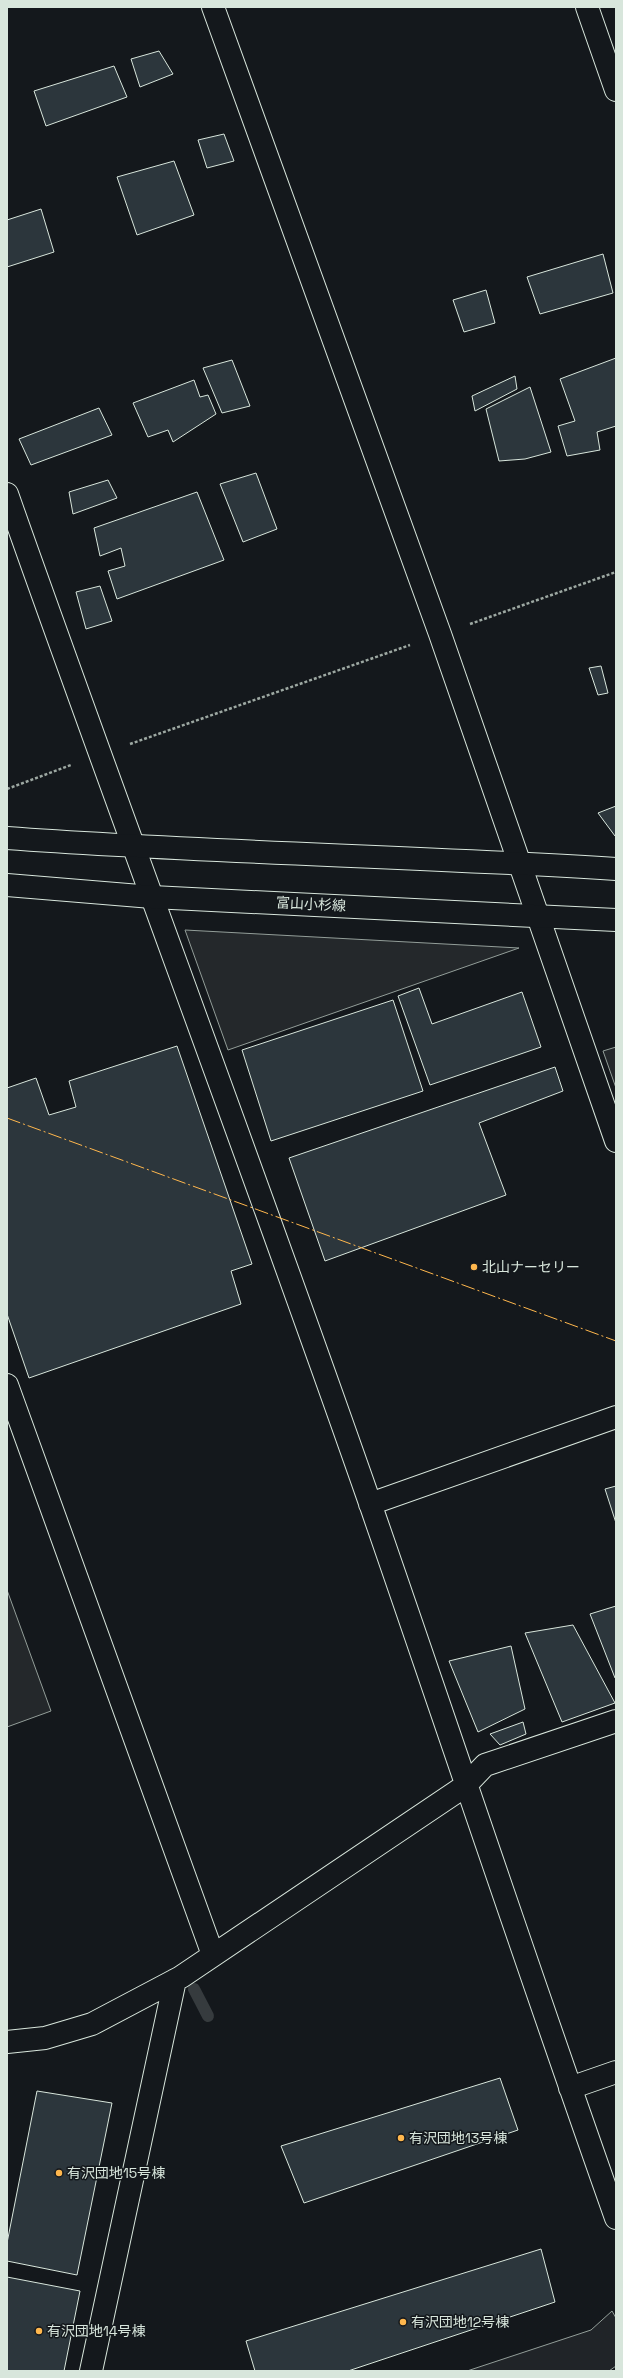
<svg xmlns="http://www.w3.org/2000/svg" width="623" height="2378" font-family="'Space Grotesk','Noto Sans JP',sans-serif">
<rect width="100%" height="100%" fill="#14181c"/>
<path fill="#202428" stroke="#939e99" d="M612 2311 616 2318V2366L609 2371H467L591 2330Z"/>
<path fill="#24282b" stroke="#939e99" d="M185 930 519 948 228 1050Z
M616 1047V1088L603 1051Z
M7 1590 51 1711 7 1727Z"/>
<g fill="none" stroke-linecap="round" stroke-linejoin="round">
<path stroke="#363b3e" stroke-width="12" d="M194 1989 208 2016"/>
</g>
<path fill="#2c363c" stroke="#d8e6dc" d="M159 51 173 74 140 87 131 59Z
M114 66 127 97 46 126 34 91Z
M224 134 234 161 207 168 198 140Z
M174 161 194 215 137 235 117 177Z
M41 209 54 252 7 267V220Z
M603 254 613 293 540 314 527 277Z
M486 290 495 323 464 332 453 300Z
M616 358V426L597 432 600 450 567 456 558 426 575 421 560 379Z
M232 360 250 406 222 413 203 368Z
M515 376 517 389 475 411 472 396Z
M194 380 200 397 208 395 216 414 173 442 168 430 148 437 133 403Z
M530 387 551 452 525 459 499 461 486 409Z
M99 408 112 435 31 465 19 439Z
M256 473 277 529 243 542 220 484Z
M108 480 117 498 73 514 69 492Z
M197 492 224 560 117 599 108 571 125 566 121 548 100 556 94 528Z
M100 586 112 621 86 629 76 592Z
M601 666 608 693 598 695 589 668Z
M616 806V836H615L598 813Z
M419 988 432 1024 522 992 541 1047 430 1085 398 996Z
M393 1000 423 1091 271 1141 242 1050Z
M177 1046 252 1264 231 1271 241 1304 29 1378 7 1314V1088L36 1078 49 1115 76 1107 69 1081Z
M555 1067 563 1091 479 1123 506 1195 325 1261 289 1158Z
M616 1486V1523L605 1489Z
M616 1606V1678H615L590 1614Z
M573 1625 615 1703 562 1722 525 1633Z
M511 1646 525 1709 478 1732 449 1661Z
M523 1722 526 1734 500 1745 490 1734Z
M500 2078 518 2130 304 2203 281 2146Z
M37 2091 112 2103 77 2275 7 2261V2243Z
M541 2249 555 2302 348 2371H255L246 2341Z
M7 2277 80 2291 64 2371H7Z"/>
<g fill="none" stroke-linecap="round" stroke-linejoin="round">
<defs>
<path id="minor" d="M213 7 440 634 616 1141
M587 7 616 90
M7 494C126 832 253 1167 371 1506 453 1743 532 1981 616 2218
M7 1385 213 1955
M370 1504 616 1417
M7 2042 45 2038 92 2024 181 1977 465 1786 485 1765 616 1721
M570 2088 616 2072
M91 2371 175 1980"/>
<path id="major" d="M7 838C210 853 413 856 616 869
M7 885 152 897 616 920"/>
</defs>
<use href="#minor" stroke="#d8e6dc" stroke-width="24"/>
<use href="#major" stroke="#d8e6dc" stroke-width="24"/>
<path stroke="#9da8a2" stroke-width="2.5" stroke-dasharray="3 2" stroke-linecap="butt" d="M470 624 616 572
M130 744 410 645
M7 789 71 765"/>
<use href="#minor" stroke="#14181c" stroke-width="22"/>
<use href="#major" stroke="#14181c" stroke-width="22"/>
<path stroke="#ffb74d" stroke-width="1" stroke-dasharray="14 3 2 3" stroke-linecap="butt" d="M7 1118 616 1341"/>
</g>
<g fill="#ffb74d" stroke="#14181c" stroke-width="1.5">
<circle cx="474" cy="1267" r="4"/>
<circle cx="401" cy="2138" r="4"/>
<circle cx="59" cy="2173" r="4"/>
<circle cx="403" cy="2322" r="4"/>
<circle cx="39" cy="2331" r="4"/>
</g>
<g text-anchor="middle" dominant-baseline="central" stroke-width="3" stroke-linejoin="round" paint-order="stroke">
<g font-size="14" fill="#d8e6dc" stroke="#14181c">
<text transform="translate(311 904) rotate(3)">富山小杉線</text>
</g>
<g font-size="14" fill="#d8e6dc" stroke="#14181c" text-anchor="start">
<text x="482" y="1267">北山ナーセリー</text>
<text x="409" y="2138">有沢団地13号棟</text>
<text x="67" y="2173">有沢団地15号棟</text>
<text x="411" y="2322">有沢団地12号棟</text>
<text x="47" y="2331">有沢団地14号棟</text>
</g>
</g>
<rect width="623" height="2378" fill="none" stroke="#d8e6dc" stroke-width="16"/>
</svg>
